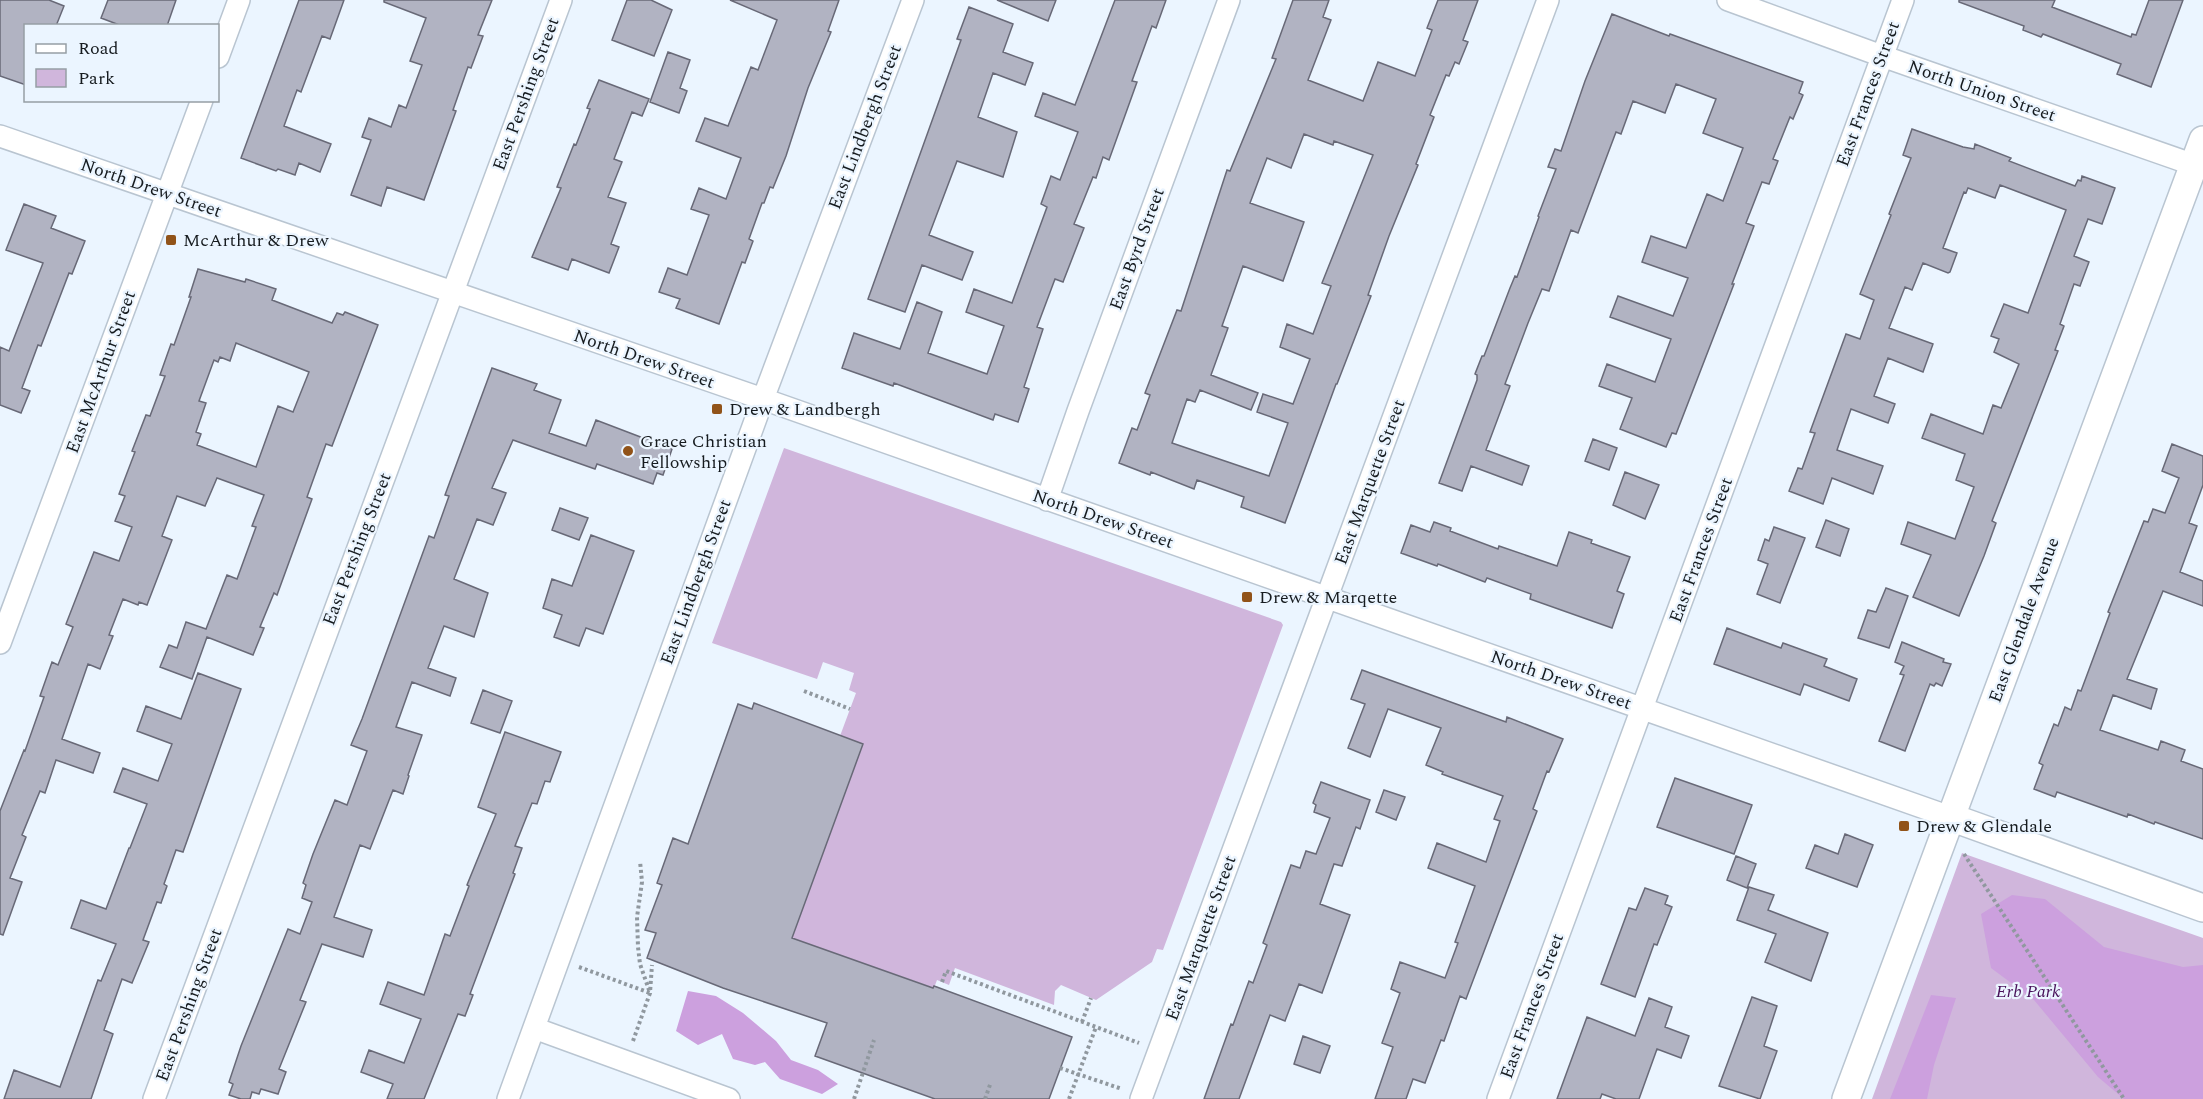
<svg xmlns="http://www.w3.org/2000/svg" width="2203" height="1099" font-family="Spectral,serif">
<rect width="100%" height="100%" fill="#ebf5ff"/>
<path fill="#d0b6dc" d="M784 448 1281 622 1283 625 1163 950 1157 949 1152 962 1096 1000 1061 985 1055 991 1054 1005 955 968 949 985 937 980 934 988 792 938 862 744 840 736 856 693 849 690 854 673 823 662 817 679 712 643Z
M1962 853 2203 938V1099H1872Z"/>
<path fill="#cca0de" d="M2012 895 2045 899 2104 947 2183 967 2203 965V1099H2124L2098 1077 2034 1000 1991 968 1981 914Z
M688 991 716 996 743 1013 776 1041 791 1060 818 1070 838 1084 822 1094 780 1079 765 1062 755 1065 733 1059 722 1034 698 1045 676 1031Z
M1931 995 1956 998 1934 1065 1927 1099H1890Z"/>
<path fill="#b1b3c2" stroke="#686977" stroke-width="1.5" fill-rule="evenodd" d="M0 0H49L64 6 56 26H26V85L0 76Z
M108 0H176L167 26H122L101 18Z
M299 0H344L330 39 322 36 301 92 297 90 284 126 331 144 320 172 299 163 295 175 278 169 276 171 241 158Z
M384 0H492L478 35 483 36 471 68 468 67 453 110 456 111 424 200 387 187 381 206 351 195 371 140 362 137 369 118 391 127 399 105 406 108 422 65 410 61 426 18 384 2Z
M627 0H651L672 10 654 56 612 40Z
M730 0H839L828 31 831 32 808 88 786 156 773 188 770 187 764 203H762L749 239 753 241 745 263 742 262 719 324 676 308 680 299 659 292 668 268 687 275 709 215 691 209 699 188 726 199 741 158 696 141 705 118 728 126 751 67 758 70 777 20Z
M997 0H1056L1048 21Z
M1115 0H1166L1156 28 1152 26 1132 81 1137 82 1109 160 1103 157 1096 178 1093 177 1074 224 1084 228 1063 282 1055 279 1037 327 1043 329 1024 387 1029 389 1018 422 995 414 993 420 894 383 893 386 842 368 854 333 900 349 917 302 942 312 928 353 987 374 1004 326 966 312 974 289 1012 303 1047 207 1041 204 1051 176 1060 180 1078 132 1035 116 1043 93 1075 105Z
M1293 0H1329L1323 17 1331 20 1308 80 1363 101 1378 62 1415 76 1432 30 1427 28 1438 0H1478L1463 40 1468 42 1459 64 1455 62 1449 76 1446 75 1430 115 1434 117 1416 164 1418 165 1389 236 1368 295 1371 296 1337 384H1336L1285 523 1241 507 1244 497 1197 480 1194 489 1151 472 1150 475 1119 463 1132 428 1137 430 1150 395 1145 393 1177 310 1181 311 1227 170 1230 171 1276 59 1272 58ZM1304 134 1333 145 1334 141 1373 155 1322 283 1331 286 1313 334 1287 324 1280 347 1310 359 1293 404 1263 394 1257 412 1288 423 1269 476 1172 443 1187 399 1195 402 1200 390 1251 410 1258 393 1211 375 1228 328 1222 326 1243 266 1283 281 1304 222 1250 203 1267 158 1291 168Z
M1959 0H2055L2052 7 2131 37 2132 34 2136 35 2149 0H2183L2151 87 2117 74 2121 64 2043 34 2041 37 2023 30 2024 26 1959 2Z
M969 7 1013 24 1003 52 1033 63 1025 85 993 73 978 117 1017 132 1003 177 957 161 929 235 973 252 962 280 922 265 905 312 868 299 961 40 957 39Z
M1612 14 1669 36 1670 34 1803 82 1799 93 1803 95 1793 119 1790 117 1773 159 1778 161 1769 184 1762 182 1746 223 1754 226 1732 284H1734L1676 434 1672 433 1666 447 1620 429 1632 398 1599 386 1607 364 1655 382 1671 339 1610 317 1618 296 1673 316 1688 278 1642 262 1651 236 1686 248 1707 194 1723 201 1743 148 1703 133 1716 99 1676 84 1665 113 1633 101 1621 134 1616 132 1578 233 1571 230 1549 291 1542 289 1528 323 1505 384 1510 386 1486 450 1529 466 1522 485 1471 466 1462 491 1439 483 1477 380V375L1475 374 1482 356H1484L1510 288 1515 276 1517 277 1539 217 1538 216 1556 169 1548 167 1555 149 1561 151 1585 81Z
M668 52 690 60 680 88 687 91 679 113 650 102Z
M599 80 649 99 642 116 632 112 614 159 622 162 608 197 626 203 611 244 619 247 609 273 572 259 568 270 532 257 561 188 557 187 574 144 576 145 590 109 587 108Z
M1912 129 1963 147 1974 149 1975 144 2011 158 2009 161 2075 186 2078 180 2081 181 2082 176 2115 188 2102 224 2088 219 2074 256 2089 262 2080 286 2074 284 2060 324 2064 326 2055 350 2058 351 1992 521 1996 523 1984 556 1959 616 1913 597 1931 555 1901 544 1908 522 1955 539 1974 487 1956 480 1965 454 1922 438 1931 414 1983 434 1993 405 2001 408 2019 364 1994 352 1999 339 1991 336 2004 304 2028 313 2066 210 2000 185 1995 198 1968 188 1966 193 1964 192 1943 248 1957 253 1950 272 1948 273 1923 263 1912 290 1905 287 1889 328 1933 344 1923 372 1888 358 1874 396 1895 404 1888 423 1851 409 1837 450 1883 466 1873 494 1832 478 1823 504 1789 491 1798 468 1802 469 1815 433 1810 432 1846 334 1860 339 1874 300 1860 294 1891 215 1889 214 1911 158 1903 155Z
M24 204 56 216 51 228 85 241 72 274 69 273 41 346 38 345 22 388 30 391 21 413 0 405V347L9 351 43 263 6 250Z
M198 269 245 282 246 279 276 289 272 300 332 323 337 313 343 315 345 312 378 325 332 446 326 444 307 497 312 499 277 595 274 593 260 627 264 628 253 655 207 637 192 679 160 667 169 645 177 648 186 622 206 629 227 575 237 579 256 527 252 526 264 495 217 478 205 506 177 496 162 536 172 540 147 605 139 602 138 605 123 599 109 635 113 636 100 669 88 664 62 739 100 753 93 773 56 760 45 793 40 791 22 835 26 837 10 878 22 882 3 935 0 934V811L24 750 25 751 44 697 40 696 52 662 58 665 73 627 66 624 94 552 119 561 132 527 115 521 125 496 119 494 135 452 132 451 146 415 150 416 165 376 160 375 171 344 174 345 191 297H189ZM236 343 309 372 293 412 278 406 256 467 197 445 201 434 196 432 206 403 199 401 214 360 218 362 220 357 230 361Z
M492 368 537 384 534 390 561 400 549 433 586 446 596 420 672 449 669 458 663 475 657 473 653 484 597 464 595 469 513 440 492 488 506 493 493 525 477 519 454 579 488 593 474 637 444 626 428 668 456 678 450 696 412 682 396 727 422 735 408 775 409 776 403 794 393 790 370 849 360 845 334 917 372 930 363 957 322 944 300 1000 306 1002 279 1069 286 1072 278 1094 261 1089 259 1094 252 1092 250 1099H241L229 1095 233 1084 229 1082 241 1046 288 929 300 934 312 902 302 898 306 885 303 883 313 854 335 800 347 805 367 751 351 745 362 719 429 536 434 538 449 496 445 495Z
M1593 439 1617 448 1609 470 1585 461Z
M2172 444 2203 456V485L2189 523 2197 526 2180 572 2203 581V606L2163 591 2127 679 2157 689 2151 709 2113 695 2100 730 2158 750 2161 741 2185 750 2181 761 2203 769V839L2155 822 2154 824 2128 814 2127 817 2057 792 2055 797 2034 789 2043 765 2039 763 2054 724 2058 726 2065 707 2071 710 2078 690 2081 691 2110 613 2108 612 2144 521 2148 522 2153 509 2165 513 2179 478 2162 471Z
M1625 472 1659 485 1645 519 1613 505Z
M560 508 588 518 579 540 552 530Z
M1826 520 1849 529 1840 556 1816 547Z
M1434 522 1451 528 1450 531 1498 549 1499 546 1557 566 1569 532 1592 540 1591 543 1630 557 1617 591 1624 594 1612 628 1530 599 1531 594 1487 578 1485 582 1438 564 1437 566 1401 553 1411 525 1430 532Z
M1774 527 1805 538 1780 603 1757 594 1768 564 1758 560 1765 539 1769 541Z
M591 535 634 551 603 634 586 628 579 646 554 637 562 615 543 608 552 579 572 586Z
M1886 588 1908 596 1889 648 1858 638 1868 610 1876 612Z
M1727 628 1781 648 1783 643 1827 659 1824 666 1857 679 1849 701 1804 684 1800 695 1714 664Z
M1902 642 1944 659 1943 662 1951 664 1942 686 1936 683 1934 686 1930 684 1905 751 1879 741 1904 675 1900 674 1904 666 1895 662Z
M1362 670 1506 722 1507 717 1563 739 1549 772 1547 771 1533 809 1537 811 1466 999 1460 996 1444 1041 1441 1040 1425 1083 1413 1079 1406 1099H1375L1393 1047 1382 1043 1400 993 1391 989 1400 962 1445 978 1458 943 1455 942 1475 886 1428 868 1437 843 1486 862 1500 821 1494 819 1503 796 1442 774 1443 772 1426 765 1441 728 1388 709 1370 757 1348 748 1365 704 1351 699Z
M198 673 241 689 183 852 176 850 164 884 167 886 161 903 157 902 143 940 149 942 132 983 122 979 104 1030 113 1034 91 1099H4L14 1070 60 1087 98 980 101 981 116 944 71 928 81 900 106 909 129 848H130L147 804 114 792 123 768 158 781 172 744 137 731 146 706 181 719Z
M483 690 512 701 500 733 471 723Z
M754 703 863 744 792 938 933 988 934 986 1072 1037 1049 1099H935L815 1056 827 1023 723 988 647 958 656 933 645 930 662 885 657 883 673 838 688 844 738 704 752 709Z
M505 732 561 752 550 782 545 781 537 804 532 803 515 846 522 848 513 873 515 874 470 994 473 995 465 1016 458 1014 424 1099H387L393 1084 361 1072 369 1050 404 1063 421 1019 380 1004 388 982 424 995 445 934 450 936 469 886 467 885 496 814 478 807Z
M1675 778 1752 805 1734 854 1657 827Z
M1321 782 1370 800 1360 829 1356 827 1342 866 1334 864 1320 904 1350 915 1322 993 1299 984 1285 1021 1270 1015 1239 1099H1204L1231 1024 1233 1025 1249 981 1253 983 1267 945 1263 943 1291 865 1300 868 1306 851 1316 854 1330 818 1314 812 1316 805 1313 803Z
M1384 790 1405 797 1396 820 1376 812Z
M1845 834 1873 845 1857 887 1806 868 1815 845 1838 854Z
M1736 856 1756 864 1747 888 1727 880Z
M1749 887 1774 895 1768 910 1828 933 1811 981 1765 962 1776 934 1737 920Z
M1645 888 1668 896 1665 904 1672 907 1657 945 1654 944 1635 997 1601 984 1629 908 1636 910Z
M1752 997 1777 1006 1764 1046 1777 1051 1760 1099 1719 1086Z
M1649 998 1672 1007 1665 1027 1689 1036 1681 1058 1657 1049 1639 1099H1616L1602 1094 1600 1099H1557L1587 1017 1635 1036Z
M1303 1036 1330 1046 1320 1073 1294 1064Z"/>
<g fill="none" stroke-linecap="round" stroke-linejoin="round">
<defs>
<path id="minor" d="M1728 0 1882 56 2203 168
M218 57 239 0
M0 136 763 399 1950 817
M1047 500 1078 411 1229 0
M0 643 202 100
M534 1028 729 1099
M154 1099 561 0
M508 1099 763 399 913 0
M1141 1099 1548 0
M1498 1099 1903 0"/>
<path id="tertiary" d="M1950 817 2203 908
M1846 1099 2203 140"/>
</defs>
<use href="#minor" stroke="#b9c5d1" stroke-width="24"/>
<use href="#tertiary" stroke="#b9c5d1" stroke-width="30"/>
<path stroke="#90989f" stroke-width="4" stroke-dasharray="3 3" stroke-linecap="butt" d="M804 691 850 709
M1964 854 2124 1099
M579 967 650 993 640 964 638 947 637 917 642 882 640 861
M942 982 946 971 1139 1043
M1082 1022 1091 998
M633 1041 650 993 652 965
M1060 1068 1122 1089
M854 1099 874 1040
M985 1099 991 1082
M1069 1099 1096 1027"/>
<use href="#minor" stroke="#fff" stroke-width="21"/>
<use href="#tertiary" stroke="#fff" stroke-width="27"/>
</g>
<g fill="#915319" stroke="#ebf5ff" stroke-width="2">
<rect x="165" y="234" width="12" height="12" rx="3"/>
<rect x="711" y="403" width="12" height="12" rx="3"/>
<circle cx="628" cy="451" r="6"/>
<rect x="1241" y="591" width="12" height="12" rx="3"/>
<rect x="1898" y="820" width="12" height="12" rx="3"/>
</g>
<g text-anchor="middle" dominant-baseline="central" stroke-width="4.5" stroke-linejoin="round" paint-order="stroke">
<g font-size="18" fill="#161b1f" stroke="#ebf5ff">
<text transform="translate(1982 91) rotate(19)">North Union Street</text>
<text transform="translate(526 94) rotate(-70)">East Pershing Street</text>
<text transform="translate(1868 94) rotate(-70)">East Frances Street</text>
<text transform="translate(865 127) rotate(-69)">East Lindbergh Street</text>
<text transform="translate(151 188) rotate(19)">North Drew Street</text>
<text transform="translate(1137 249) rotate(-70)">East Byrd Street</text>
<text transform="translate(644 359) rotate(19)">North Drew Street</text>
<text transform="translate(101 372) rotate(-70)">East McArthur Street</text>
<text transform="translate(1370 482) rotate(-70)">East Marquette Street</text>
<text transform="translate(1103 519) rotate(19)">North Drew Street</text>
<text transform="translate(357 549) rotate(-69)">East Pershing Street</text>
<text transform="translate(1701 550) rotate(-70)">East Frances Street</text>
<text transform="translate(696 582) rotate(-70)">East Lindbergh Street</text>
<text transform="translate(2024 620) rotate(-70)">East Glendale Avenue</text>
<text transform="translate(1561 680) rotate(19)">North Drew Street</text>
<text transform="translate(1201 938) rotate(-70)">East Marquette Street</text>
<text transform="translate(189 1005) rotate(-70)">East Pershing Street</text>
<text transform="translate(1532 1006) rotate(-70)">East Frances Street</text>
</g>
<g font-size="18" fill="#161b1f" stroke="#ebf5ff" text-anchor="start">
<text x="183" y="240">McArthur &amp; Drew</text>
<text x="729" y="409">Drew &amp; Landbergh</text>
<text x="640" y="441">Grace Christian<tspan x="640" dy="21">Fellowship</tspan></text>
<text x="1259" y="597">Drew &amp; Marqette</text>
<text x="1916" y="826">Drew &amp; Glendale</text>
</g>
<g font-size="18" font-style="italic" fill="#48115a" stroke="#ebf5ff">
<text x="2028" y="991">Erb Park</text>
</g>
</g>
<rect x="24" y="24" width="195" height="78" fill="#ebf5ff" stroke="#969ea5" stroke-width="1.5"/>
<rect x="36" y="44" width="30" height="9" fill="#ffffff" stroke="#969ea5" stroke-width="1.5"/>
<text x="78" y="54" font-size="18" fill="#161b1f">Road</text>
<rect x="36" y="69" width="30" height="18" fill="#d0b6dc" stroke="#969ea5" stroke-width="1.5"/>
<text x="78" y="84" font-size="18" fill="#161b1f">Park</text>
</svg>
